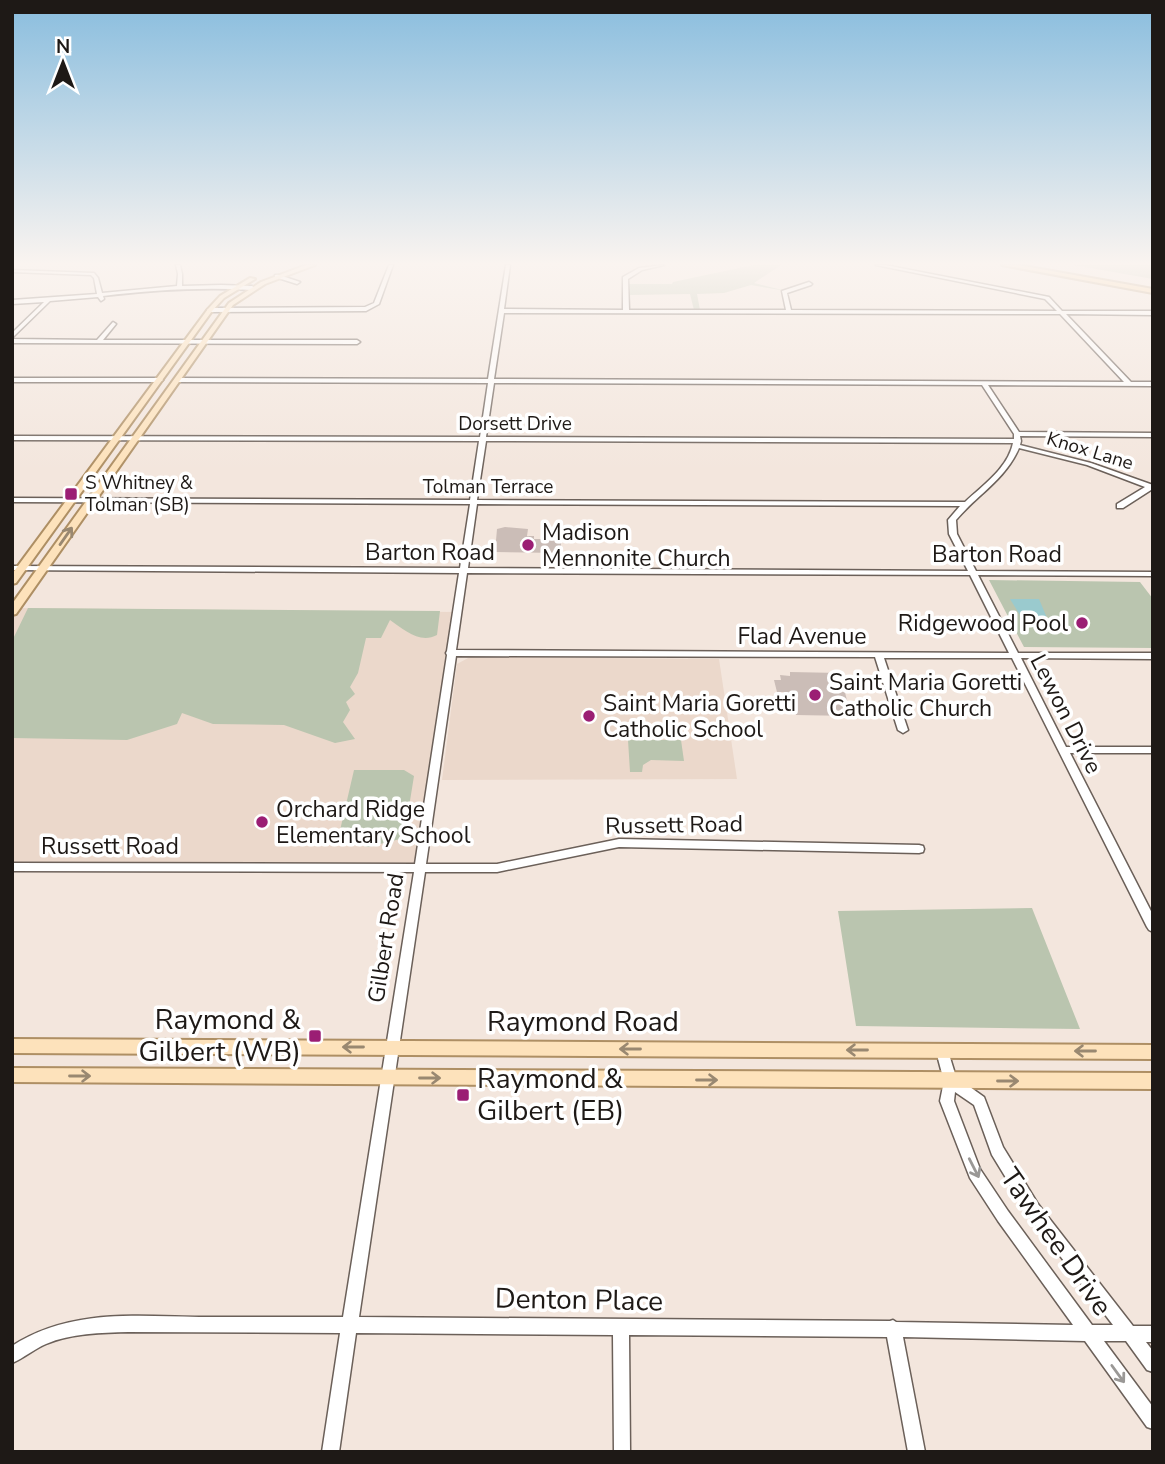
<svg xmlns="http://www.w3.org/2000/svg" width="1165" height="1464" font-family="'Nunito Sans',sans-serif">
<rect width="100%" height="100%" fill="#f3e6dd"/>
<path fill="#ebd8cb" d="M15 608 457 612 420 869 12 867V612Z
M470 657 719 659 737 779 442 780 457 664Z"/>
<path fill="#bac5af" d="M753 265H781L754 283 786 291 751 285 724 293 697 294 700 310H694L690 294 628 295 627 284H672L673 282Z
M1073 265H1153V279Z
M989 580 1140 582 1153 599V648L1024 647Z
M28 608 440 611 437 635C420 644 404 630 390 620L381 638H366L358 673 350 687 355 694 346 702 350 710 343 722 355 739 335 743 284 725 213 724 182 713 177 724 127 740 12 738V641Z
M628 740H681L684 761 651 760 643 765 642 772H630Z
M354 770H404L414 776 404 838 368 847 338 839Z
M1032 908 1080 1029 856 1026 838 911Z"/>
<path fill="#9acace" d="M1010 599H1039L1047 618H1022Z"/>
<path fill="#cbbdb7" d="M505 527 528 529 527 536H534V539H561V553L495 552 497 529Z
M790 672 840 673 851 716 796 715 792 698H784L783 692H777L774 680H781L780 675 790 676Z"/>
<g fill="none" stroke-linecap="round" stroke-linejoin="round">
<defs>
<path id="minor" d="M176 265H180L182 274V286L221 285 252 286 255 288 252 290C201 287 153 290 103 296L104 299 101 301 98 297 50 301 12 338V333L44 302 12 304V300L97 294 94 278 91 275 12 272V270L94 273 98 278 102 293 177 286 178 274Z
M389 265H393L379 304 366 311 210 312 207 310 210 308 365 307 374 303Z
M506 265H510L504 309 623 310V277L639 268 664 265 642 270 628 279 629 310H786L782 291 809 282 812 284 811 285 787 293 791 310 1057 311 1045 299 876 265H885L1049 297 1062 311H1153V315L1066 314 1131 382H1153V386L988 385 1019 432 1153 433V437L1020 436 1021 441 1020 445 1091 463 1153 485V490H1151L1123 508H1117V504L1145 487 1087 465 1019 448C1006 479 976 496 956 520L957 534 976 571 1153 572V576L978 575 1018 653H1153V659L1021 658 1066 747H1153V753H1070L1153 915V932L1149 930 1147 927 1012 658H884L908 730 903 733 898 730 875 657 456 656 426 864H497L619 839 919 845 923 846 924 849 923 852 919 853 619 847 497 872H425L359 1317 890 1321 893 1320 896 1322 1073 1325 998 1221 970 1178 940 1101 944 1081 936 1051 937 1047 942 1045 947 1047 948 1051 956 1077 984 1097 1003 1147 1038 1204 1133 1326H1153V1342H1146L1153 1351V1372L1147 1370 1126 1341H1104L1153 1407V1429L1147 1427 1085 1341 903 1337 925 1452H908L887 1337 629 1335 630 1452H614L613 1335 356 1333 339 1452H322L340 1333 128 1332C101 1333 71 1333 46 1344 34 1349 24 1358 12 1363V1346C70 1309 133 1316 199 1317 247 1317 295 1317 343 1317L414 872 12 871V863L415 864 447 655 446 653 447 651 459 573 12 570V566L460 568 470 504 12 502V498L470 500 479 441 12 440V436L480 437 488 383 177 382 174 380 177 378 488 379ZM504 313 1060 314 1124 382 494 379ZM494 383 982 385 1014 434V439L486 437ZM486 441 1013 443C1008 468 983 485 965 502L477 500ZM477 504 960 506 948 520 949 534 968 571 468 568ZM467 573 970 575 1009 653 456 650ZM955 1092 974 1105 992 1155 1028 1214 1113 1325H1092L1008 1211 980 1169 954 1101Z
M275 275H279L300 282 297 284 275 277Z
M113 322 116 324 103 340H357L360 342 357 344 12 343V339L97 340Z
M12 378H160L163 380 160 382H12Z"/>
<path id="major" d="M306 265H315L265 284 233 305 16 614 12 615V604L229 303 261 282Z
M250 278 255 279 224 298 212 311 16 583 12 584V574L208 309 220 296Z
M12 1039 1153 1045V1059L12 1053Z
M12 1068 1153 1073V1089L12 1082Z"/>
<path id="highway" d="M1002 265H1018L1153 289V293Z"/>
</defs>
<use href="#minor" stroke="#6b6059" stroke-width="3"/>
<use href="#major" stroke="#ae8f64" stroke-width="4"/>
<use href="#highway" stroke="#ae8f64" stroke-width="4"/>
<use href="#minor" fill="#fff" fill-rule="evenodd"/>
<use href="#major" fill="#fde2bb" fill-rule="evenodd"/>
<use href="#highway" fill="#fccf8e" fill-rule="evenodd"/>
</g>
<defs><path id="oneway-shaft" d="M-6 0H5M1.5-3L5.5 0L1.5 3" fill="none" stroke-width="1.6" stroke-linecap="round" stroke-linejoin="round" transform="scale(1.75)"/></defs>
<g stroke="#998871">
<use href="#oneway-shaft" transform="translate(66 536) rotate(-55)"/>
<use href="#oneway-shaft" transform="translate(353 1047) rotate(180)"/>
<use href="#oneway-shaft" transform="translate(630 1049) rotate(-180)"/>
<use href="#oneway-shaft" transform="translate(857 1050) rotate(-180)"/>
<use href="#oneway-shaft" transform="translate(1085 1051) rotate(-180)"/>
<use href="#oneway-shaft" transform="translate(80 1076)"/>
<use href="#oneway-shaft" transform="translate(430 1078)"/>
<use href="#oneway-shaft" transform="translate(707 1080)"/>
<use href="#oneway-shaft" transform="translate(1008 1081)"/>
</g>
<g stroke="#9a9896">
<use href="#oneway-shaft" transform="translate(974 1168) rotate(63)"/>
<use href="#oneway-shaft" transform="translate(1118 1374) rotate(54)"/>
</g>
<linearGradient id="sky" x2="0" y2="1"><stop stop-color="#89bdde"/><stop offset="0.56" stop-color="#faf4f0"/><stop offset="1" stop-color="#faf4f0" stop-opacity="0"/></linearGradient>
<rect width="1165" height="470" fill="url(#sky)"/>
<g fill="#9b1e74" stroke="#fff" stroke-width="2.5">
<rect x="64" y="487" width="14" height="14" rx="3.5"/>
<circle cx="528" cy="545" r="7"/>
<circle cx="1082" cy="623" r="7"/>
<circle cx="815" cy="695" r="7"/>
<circle cx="589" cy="716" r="7"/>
<circle cx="262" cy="822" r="7"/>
<rect x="308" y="1029" width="14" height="14" rx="3.5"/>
<rect x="456" y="1088" width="14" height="14" rx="3.5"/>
</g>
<g text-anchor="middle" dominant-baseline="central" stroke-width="7" stroke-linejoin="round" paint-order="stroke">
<g font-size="19" fill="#1e1916" stroke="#fff">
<text x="515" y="424">Dorsett Drive</text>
<text transform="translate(1090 451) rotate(17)">Knox Lane</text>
<text x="488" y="487">Tolman Terrace</text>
</g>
<g font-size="19" fill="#1e1916" stroke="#fff" text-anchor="start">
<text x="85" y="483">S Whitney &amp;<tspan x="85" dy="22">Tolman (SB)</tspan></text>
</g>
<g font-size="23" fill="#1e1916" stroke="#fff" text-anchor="start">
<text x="542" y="532">Madison<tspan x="542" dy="26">Mennonite Church</tspan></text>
<text x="1068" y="623" text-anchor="end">Ridgewood Pool</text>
<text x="829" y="682">Saint Maria Goretti<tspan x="829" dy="26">Catholic Church</tspan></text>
<text x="603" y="703">Saint Maria Goretti<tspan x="603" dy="26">Catholic School</tspan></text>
<text x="276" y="809">Orchard Ridge<tspan x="276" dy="26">Elementary School</tspan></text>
</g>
<g font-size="23" fill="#1e1916" stroke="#fff">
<text x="430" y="552">Barton Road</text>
<text x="997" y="554">Barton Road</text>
<text x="802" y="636">Flad Avenue</text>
<text transform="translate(1066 714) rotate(63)">Lewon Drive</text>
<text transform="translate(674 825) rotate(-1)">Russett Road</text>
<text x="110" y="846">Russett Road</text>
<text transform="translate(386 938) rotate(-81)">Gilbert Road</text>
</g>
<g font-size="28" fill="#1e1916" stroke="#fff" text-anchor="end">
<text x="301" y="1020">Raymond &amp;<tspan x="301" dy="32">Gilbert (WB)</tspan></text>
<text x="477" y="1079" text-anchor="start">Raymond &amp;<tspan x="477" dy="32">Gilbert (EB)</tspan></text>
</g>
<g font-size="28" fill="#1e1916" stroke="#fff">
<text x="583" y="1022">Raymond Road</text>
<text transform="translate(1056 1242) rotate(55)">Tawhee Drive</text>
<text transform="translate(579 1300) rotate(1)">Denton Place</text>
</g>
</g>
<rect width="1165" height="1464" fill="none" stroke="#1e1916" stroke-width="28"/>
<g transform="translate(63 63)" stroke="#ffffff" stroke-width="5" paint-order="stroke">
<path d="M0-5L12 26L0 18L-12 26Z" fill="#1e1916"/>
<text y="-10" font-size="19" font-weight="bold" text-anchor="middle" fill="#1e1916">N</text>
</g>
</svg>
